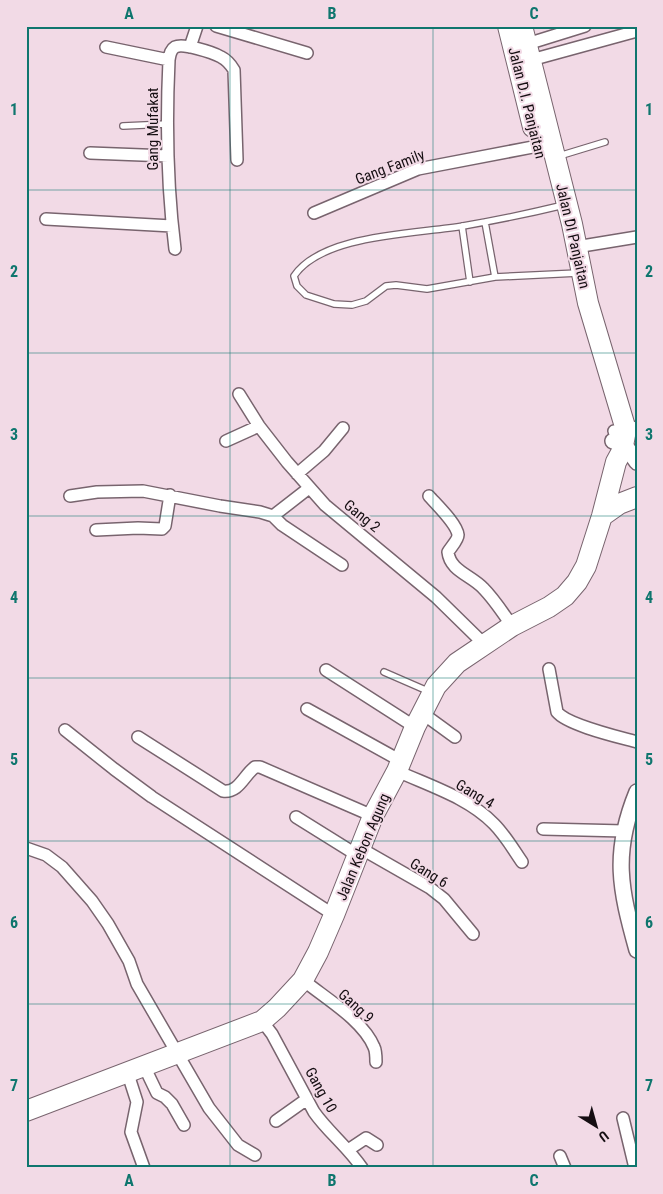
<svg xmlns="http://www.w3.org/2000/svg" width="663" height="1194" font-family="'Roboto Condensed',sans-serif">
<rect width="100%" height="100%" fill="#f2dae6"/>
<g fill="none" stroke-linecap="round" stroke-linejoin="round">
<defs>
<path id="lane" d="M123 126 167 124
M559 156 605 142
M564 205C531 213 497 220 463 226 417 234 322 234 294 276L297 286 306 295 334 304 352 305 366 301 386 286 396 285 427 289 495 277 578 273
M485 222 495 277
M462 226 470 282
M384 672 430 692"/>
<path id="street" d="M216 26 307 53
M527 44 585 26
M106 47 169 60
M190 47 197 26
M531 60 637 31
M90 153 168 156
M314 213 418 169 538 146
M46 219 172 226
M576 247 637 237
M175 249C167 186 166 123 169 60 170 55 170 50 175 47 183 43 212 52 221 57 227 60 231 65 234 70L237 160
M239 394 259 426 287 462 325 505 436 597 484 644
M614 431 626 430 637 427
M226 441 259 426
M297 474 324 451 343 428
M70 496 97 492 143 491 220 506 260 512 273 516 282 525 342 565
M429 496C436 504 457 524 458 535 458 540 451 547 448 552 450 571 471 575 483 588 494 599 503 613 512 626
M273 516 309 488
M96 530 138 528 162 529 165 526 170 495
M549 669 557 712C567 725 619 737 637 742
M326 670 415 727
M307 709 401 761
M422 713 455 737
M65 730 114 769 152 797 334 915
M138 737 223 791C239 793 244 775 255 767H260L373 816
M397 771C430 786 469 798 494 824 505 835 513 849 522 862
M296 817 357 855
M543 829 624 831
M26 848 46 855 62 867 92 901 108 924 129 961 137 984 209 1108 238 1145 255 1155
M360 848 430 888 444 899 473 934
M303 980C325 998 363 1020 374 1047 376 1051 376 1057 376 1062
M262 1021 272 1034 314 1112C328 1132 348 1147 362 1168
M144 1066 157 1093 165 1097 172 1104 184 1125
M127 1071 137 1102 131 1132 144 1168
M623 1118 635 1168
M276 1121 307 1099
M348 1150 366 1138 377 1145
M560 1156 565 1168"/>
<path id="secondary" d="M613 441 624 444 637 462
M637 792C612 853 620 889 637 950"/>
<path id="highway" d="M508 26 533 127
M602 516 619 504 637 497
M26 1111 262 1021 277 1008 303 980 318 952 334 915 373 816 397 771 415 727 436 686 457 663 512 626 549 607 565 596 577 582 586 566 602 516 616 462 622 451 626 430 588 303 572 224 522 26"/>
</defs>
<use href="#lane" stroke="#78646e" stroke-width="8"/>
<use href="#street" stroke="#78646e" stroke-width="14"/>
<use href="#secondary" stroke="#78646e" stroke-width="18"/>
<use href="#highway" stroke="#78646e" stroke-width="22"/>
<use href="#lane" stroke="#fff" stroke-width="5.5"/>
<use href="#street" stroke="#fff" stroke-width="11"/>
<use href="#secondary" stroke="#fff" stroke-width="15"/>
<use href="#highway" stroke="#fff" stroke-width="20"/>
</g>
<path fill="none" stroke="#0f766e" stroke-width="1" stroke-opacity="0.55" d="M230 26V1168M433 26V1168M26 190H637M26 353H637M26 516H637M26 678H637M26 841H637M26 1004H637"/>
<g text-anchor="middle" dominant-baseline="central" stroke-width="4" stroke-linejoin="round" paint-order="stroke">
<g font-size="15" fill="#150e12" stroke="#f2dae6">
<text transform="translate(527 103) rotate(76)">Jalan D.I. Panjaitan</text>
<text transform="translate(153 129) rotate(-90)">Gang Mufakat</text>
<text transform="translate(390 167) rotate(-21)">Gang Family</text>
<text transform="translate(573 236) rotate(77)">Jalan DI Panjaitan</text>
<text transform="translate(362 516) rotate(39)">Gang 2</text>
<text transform="translate(475 794) rotate(31)">Gang 4</text>
<text transform="translate(363 847) rotate(-67)">Jalan Kebon Agung</text>
<text transform="translate(429 873) rotate(32)">Gang 6</text>
<text transform="translate(356 1006) rotate(42)">Gang 9</text>
<text transform="translate(321 1090) rotate(61)">Gang 10</text>
</g>
</g>
<rect width="663" height="1194" fill="none" stroke="#f2dae6" stroke-width="55"/>
<g transform="translate(596 1126) rotate(143)" stroke="#f2dae6" stroke-width="4" paint-order="stroke">
<path d="M0-4L9 19L0 12L-9 19Z" fill="#150e12"/>
<text y="-8" font-size="14" font-weight="bold" text-anchor="middle" fill="#150e12">U</text>
</g>
<rect x="28" y="28" width="608" height="1138" fill="none" stroke="#0f766e" stroke-width="2"/>
<g font-size="16" text-anchor="middle" font-weight="bold" fill="#0f766e">
<text x="129" y="19">A</text>
<text x="332" y="19">B</text>
<text x="534" y="19">C</text>
<text x="14" y="115">1</text>
<text x="649" y="115">1</text>
<text x="14" y="277">2</text>
<text x="649" y="277">2</text>
<text x="14" y="440">3</text>
<text x="649" y="440">3</text>
<text x="14" y="603">4</text>
<text x="649" y="603">4</text>
<text x="14" y="765">5</text>
<text x="649" y="765">5</text>
<text x="14" y="928">6</text>
<text x="649" y="928">6</text>
<text x="14" y="1091">7</text>
<text x="649" y="1091">7</text>
<text x="129" y="1186">A</text>
<text x="332" y="1186">B</text>
<text x="534" y="1186">C</text>
</g>
</svg>
